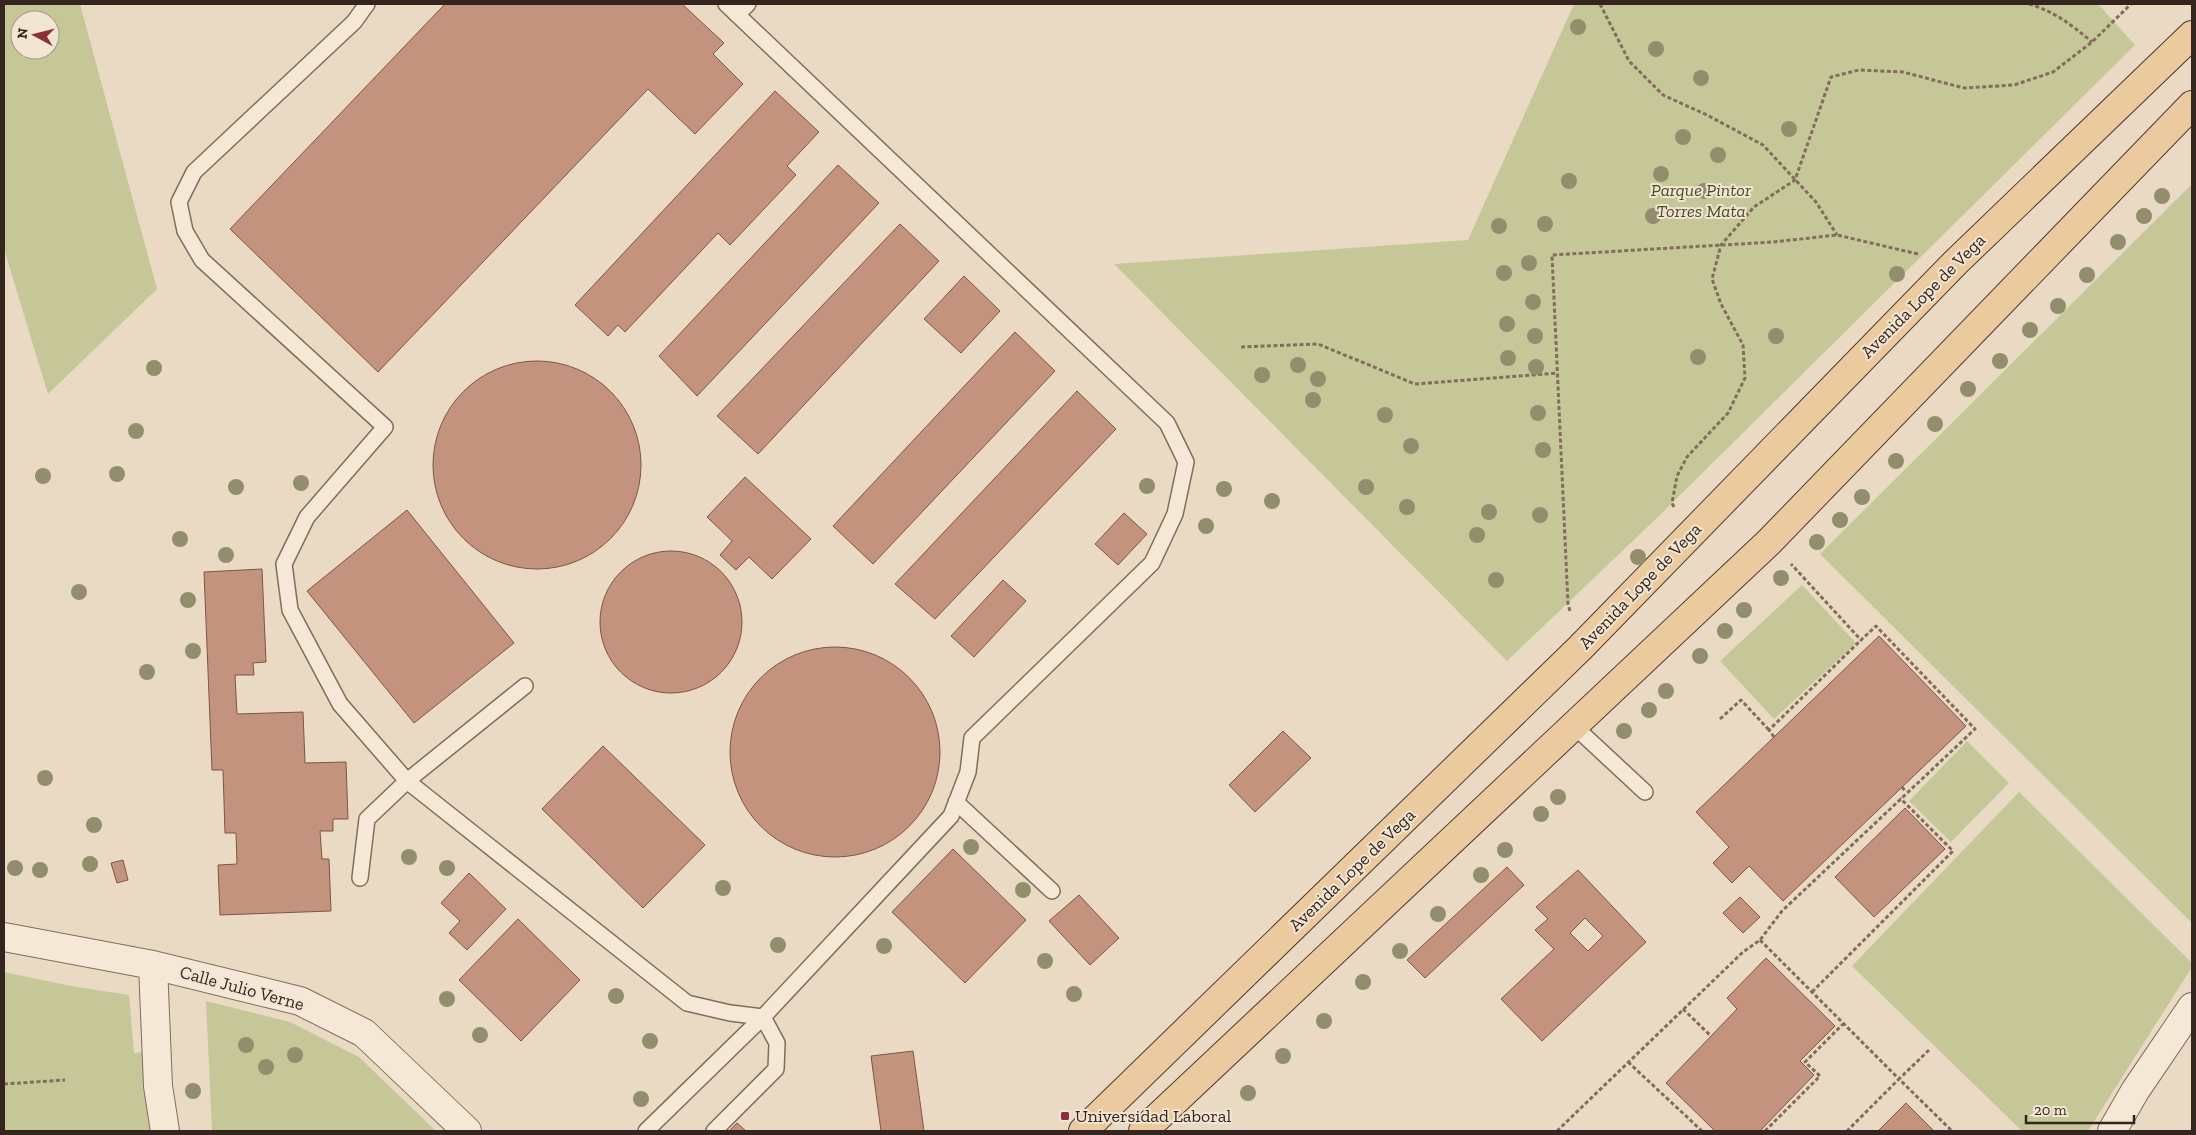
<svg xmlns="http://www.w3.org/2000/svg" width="2196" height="1135" font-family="'Zilla Slab',serif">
<rect width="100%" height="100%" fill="#eadac3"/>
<path fill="#c6c798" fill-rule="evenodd" d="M4 4H80L157 289 48 394 4 249ZM20 20H50V50H20Z
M1574 4H2098L2135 45 1661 514 1507 661 1114 264 1468 240Z
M2192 184V923L1820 554Z
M1802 585 1856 643 1774 719 1720 661Z
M1967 741 2009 783 1951 842 1909 801Z
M2019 792 2192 963V967L2088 1131H2022L1852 966Z
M4 972 71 986 129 995 134 1053 142 1052 150 1131H4Z
M206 1001 290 1022 359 1057 436 1131H212Z"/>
<path fill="#c4937d" stroke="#7f5544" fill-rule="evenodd" d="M445 4H682L724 43 713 54 743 84 695 134 648 89 378 372 230 229Z
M775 91 819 132 787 166 796 175 730 245 718 233 625 332 618 325 608 336 575 305Z
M838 165 879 203 697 396 659 356Z
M900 224 939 261 758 454 717 416Z
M964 276 1000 311 961 353 924 319Z
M1015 332 1055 371 873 564 833 526Z
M433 465a104 104 0 1 1 208 0a104 104 0 1 1-208 0Z
M1077 391 1116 429 935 619 895 584Z
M745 477 811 539 772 579 749 557 736 570 720 555 732 541 707 517Z
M407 510 514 643 414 723 307 591Z
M1124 513 1147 534 1118 565 1095 544Z
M600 622a71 71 0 1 1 142 0a71 71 0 1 1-142 0Z
M262 569 266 662 253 663 254 675H235L237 714 303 712 305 763 346 762 348 819H333V831H320L322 859H329L331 911 220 915 218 865 237 864 236 833H225L223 770H212L204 572Z
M1003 580 1026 601 974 657 951 636Z
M1879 636 1966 726 1783 901 1749 866 1732 883 1713 863 1729 847 1696 812Z
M730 752a105 105 0 1 1 210 0a105 105 0 1 1-210 0Z
M1283 731 1311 758 1255 812 1229 785Z
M603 746 705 845 643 908 542 809Z
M1905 808 1945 849 1874 917 1835 877Z
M953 849 1026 920 965 983 892 912Z
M123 860 128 880 117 883 111 863Z
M1507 867 1524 885 1425 978 1407 960Z
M1578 870 1646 942 1542 1041 1501 999 1554 949 1535 930 1548 919 1536 907ZM1585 918 1603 936 1588 951 1570 933Z
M469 873 506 909 467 950 449 933 460 921 441 903Z
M1079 895 1119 938 1090 965 1049 921Z
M1740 897 1760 917 1743 933 1723 913Z
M518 919 580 980 521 1041 459 980Z
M1766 958 1835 1026 1800 1061 1814 1075 1760 1131H1715L1666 1083 1737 1009 1727 998Z
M913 1051 924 1131H881L871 1056Z
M1906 1103 1934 1131H1878Z
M737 1123 746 1131H729Z"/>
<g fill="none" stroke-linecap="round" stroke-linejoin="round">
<defs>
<path id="service" d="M367 4 354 22 194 172 179 202 185 231 202 260 385 427 307 517 284 564 290 610 340 704 407 781 687 1003 730 1013 763 1017
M737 15 748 4
M1574 726 1645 792
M956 802 1052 891
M360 878 367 819 407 781 525 686
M646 1131 763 1017 951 816 968 772 972 738 1152 563 1175 514 1186 462 1167 423 726 4
M714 1131 776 1069 777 1043 763 1017"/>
<path id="minor" d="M4 937 153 965 300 1001 364 1033 467 1131
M153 965 158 1086 165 1131
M2112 1131 2135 1091 2192 1007"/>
<path id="primary" d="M1083 1131 1580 648 1955 263 2192 35
M1143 1131 1769 542 2192 105"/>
</defs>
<use href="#service" stroke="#826c5c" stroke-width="18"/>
<use href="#minor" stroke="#826c5c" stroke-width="30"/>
<use href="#primary" stroke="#503b30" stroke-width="30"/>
<path stroke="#826c5c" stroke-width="3" stroke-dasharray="4 2.5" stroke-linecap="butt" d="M1600 4 1629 61 1663 95 1707 115 1763 145 1816 202 1837 235
M2029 4C2054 11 2073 26 2092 42
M1241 347 1318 344 1415 384 1557 373
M1674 507 1672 503 1677 476 1687 457 1728 413 1745 378 1743 345 1721 304 1712 279 1721 245 1754 207 1795 180 1831 77 1859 70 1903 72 1964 88 2014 85 2053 72 2092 42 2131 4
M1570 611 1568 604 1552 255 1773 242 1837 235 1918 254
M1720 719 1741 700 1769 730
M1774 737 1769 730 1861 640
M1902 787 1906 792
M1760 940 1899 1079 1847 1131
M1812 992 1953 851 1900 798
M1683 1009 1711 1036
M1929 1050 1899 1079 1952 1131
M1628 1062 1702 1131
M4 1084 65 1080
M1557 1131 1743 952 1760 940 1782 911 1975 729 1876 626 1861 640 1791 564
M1765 1131 1820 1076 1805 1062 1843 1024"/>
<use href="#service" stroke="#f5e8d6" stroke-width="15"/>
<use href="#minor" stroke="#f5e8d6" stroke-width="28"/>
<use href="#primary" stroke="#eaca9e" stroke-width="28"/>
</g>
<g fill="#918d6d">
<circle cx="1578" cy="27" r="8"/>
<circle cx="1656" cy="49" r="8"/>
<circle cx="1701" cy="78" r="8"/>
<circle cx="1789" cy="129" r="8"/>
<circle cx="1683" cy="137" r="8"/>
<circle cx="1718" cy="155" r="8"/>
<circle cx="1661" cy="174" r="8"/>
<circle cx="1569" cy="181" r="8"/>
<circle cx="1704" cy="191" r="8"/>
<circle cx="2162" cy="196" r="8"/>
<circle cx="1653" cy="216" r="8"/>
<circle cx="2144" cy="216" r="8"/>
<circle cx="1545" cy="224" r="8"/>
<circle cx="1499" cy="226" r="8"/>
<circle cx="2118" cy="242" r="8"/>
<circle cx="1529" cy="263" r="8"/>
<circle cx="1504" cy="273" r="8"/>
<circle cx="1897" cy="274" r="8"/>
<circle cx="2087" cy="275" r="8"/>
<circle cx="1533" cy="302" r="8"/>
<circle cx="2058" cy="306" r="8"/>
<circle cx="1507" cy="324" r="8"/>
<circle cx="2030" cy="330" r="8"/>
<circle cx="1535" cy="336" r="8"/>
<circle cx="1776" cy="336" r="8"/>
<circle cx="1698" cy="357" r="8"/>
<circle cx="1508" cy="358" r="8"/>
<circle cx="2000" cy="361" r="8"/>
<circle cx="1298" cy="365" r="8"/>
<circle cx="1536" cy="367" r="8"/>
<circle cx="154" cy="368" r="8"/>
<circle cx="1262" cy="375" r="8"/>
<circle cx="1318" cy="379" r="8"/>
<circle cx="1968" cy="389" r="8"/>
<circle cx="1313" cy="400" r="8"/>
<circle cx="1538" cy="413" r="8"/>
<circle cx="1385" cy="415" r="8"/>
<circle cx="1935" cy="424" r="8"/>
<circle cx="136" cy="431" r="8"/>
<circle cx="1411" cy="446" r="8"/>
<circle cx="1543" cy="450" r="8"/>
<circle cx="1896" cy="461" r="8"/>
<circle cx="117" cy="474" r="8"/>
<circle cx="43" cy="476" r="8"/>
<circle cx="301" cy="483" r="8"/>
<circle cx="1147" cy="486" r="8"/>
<circle cx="236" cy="487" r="8"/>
<circle cx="1366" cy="487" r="8"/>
<circle cx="1224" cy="489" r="8"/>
<circle cx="1862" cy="497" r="8"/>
<circle cx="1272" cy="501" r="8"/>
<circle cx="1407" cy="507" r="8"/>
<circle cx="1489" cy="512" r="8"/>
<circle cx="1540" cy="515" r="8"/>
<circle cx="1840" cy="520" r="8"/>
<circle cx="1206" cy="526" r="8"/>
<circle cx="1477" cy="535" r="8"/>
<circle cx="180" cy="539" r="8"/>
<circle cx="1817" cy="542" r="8"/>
<circle cx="226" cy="555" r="8"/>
<circle cx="1638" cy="557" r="8"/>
<circle cx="1781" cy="578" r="8"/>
<circle cx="1496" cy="580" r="8"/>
<circle cx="79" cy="592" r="8"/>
<circle cx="188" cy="600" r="8"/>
<circle cx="1744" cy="610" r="8"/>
<circle cx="1725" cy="631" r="8"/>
<circle cx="193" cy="651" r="8"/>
<circle cx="1700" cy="656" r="8"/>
<circle cx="147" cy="672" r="8"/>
<circle cx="1666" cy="691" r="8"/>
<circle cx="1649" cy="710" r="8"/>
<circle cx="1624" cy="731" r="8"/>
<circle cx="45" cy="778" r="8"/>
<circle cx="1558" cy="797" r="8"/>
<circle cx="1541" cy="814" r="8"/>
<circle cx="94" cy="825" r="8"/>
<circle cx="971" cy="847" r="8"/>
<circle cx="1505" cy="850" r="8"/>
<circle cx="409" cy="857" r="8"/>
<circle cx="90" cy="864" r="8"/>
<circle cx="15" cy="868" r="8"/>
<circle cx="447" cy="868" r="8"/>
<circle cx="40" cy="870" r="8"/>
<circle cx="1481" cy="875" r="8"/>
<circle cx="723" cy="888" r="8"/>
<circle cx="1023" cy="890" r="8"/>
<circle cx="1438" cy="914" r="8"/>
<circle cx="778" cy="945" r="8"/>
<circle cx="884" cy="946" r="8"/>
<circle cx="1400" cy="951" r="8"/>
<circle cx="1045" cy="961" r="8"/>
<circle cx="1363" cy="982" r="8"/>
<circle cx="1074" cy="994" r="8"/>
<circle cx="616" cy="996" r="8"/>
<circle cx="447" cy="999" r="8"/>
<circle cx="1324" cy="1021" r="8"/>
<circle cx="480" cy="1035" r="8"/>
<circle cx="650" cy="1041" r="8"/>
<circle cx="246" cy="1045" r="8"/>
<circle cx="295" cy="1055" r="8"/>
<circle cx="1283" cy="1056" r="8"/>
<circle cx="266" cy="1067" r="8"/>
<circle cx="193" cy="1091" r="8"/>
<circle cx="1248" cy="1093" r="8"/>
<circle cx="641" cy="1099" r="8"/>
</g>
<rect fill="#8c313c" stroke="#f2e5d2" stroke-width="2" x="1060" y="1111" width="10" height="10" rx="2.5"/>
<g text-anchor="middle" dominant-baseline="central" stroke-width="4" stroke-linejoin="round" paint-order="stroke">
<g font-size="18" font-style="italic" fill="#494e27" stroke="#f2e5d2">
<text x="1701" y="190">Parque Pintor<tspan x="1701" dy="21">Torres Mata</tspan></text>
</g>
<g font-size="18" fill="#34261e" stroke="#f2e5d2">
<text transform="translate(1923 296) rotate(-45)">Avenida Lope de Vega</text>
<text transform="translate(1640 586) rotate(-46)">Avenida Lope de Vega</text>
<text transform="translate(1352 870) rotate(-44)">Avenida Lope de Vega</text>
<text transform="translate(242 988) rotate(15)">Calle Julio Verne</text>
</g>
<g font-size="18" fill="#34261e" stroke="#f2e5d2" text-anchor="start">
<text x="1075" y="1116">Universidad Laboral</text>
</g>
</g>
<rect width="2196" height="1135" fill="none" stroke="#34261e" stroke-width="10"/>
<g transform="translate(35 35) rotate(277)"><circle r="24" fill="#f2e5d2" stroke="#a6998a"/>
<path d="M0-4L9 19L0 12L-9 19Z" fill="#8c313c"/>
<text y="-8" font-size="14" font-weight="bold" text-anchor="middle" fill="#34261e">N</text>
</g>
<path d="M2026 1115v8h108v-8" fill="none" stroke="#34261e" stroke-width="2.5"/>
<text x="2034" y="1115" font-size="15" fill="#34261e" stroke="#f2e5d2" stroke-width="4" paint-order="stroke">20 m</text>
</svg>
